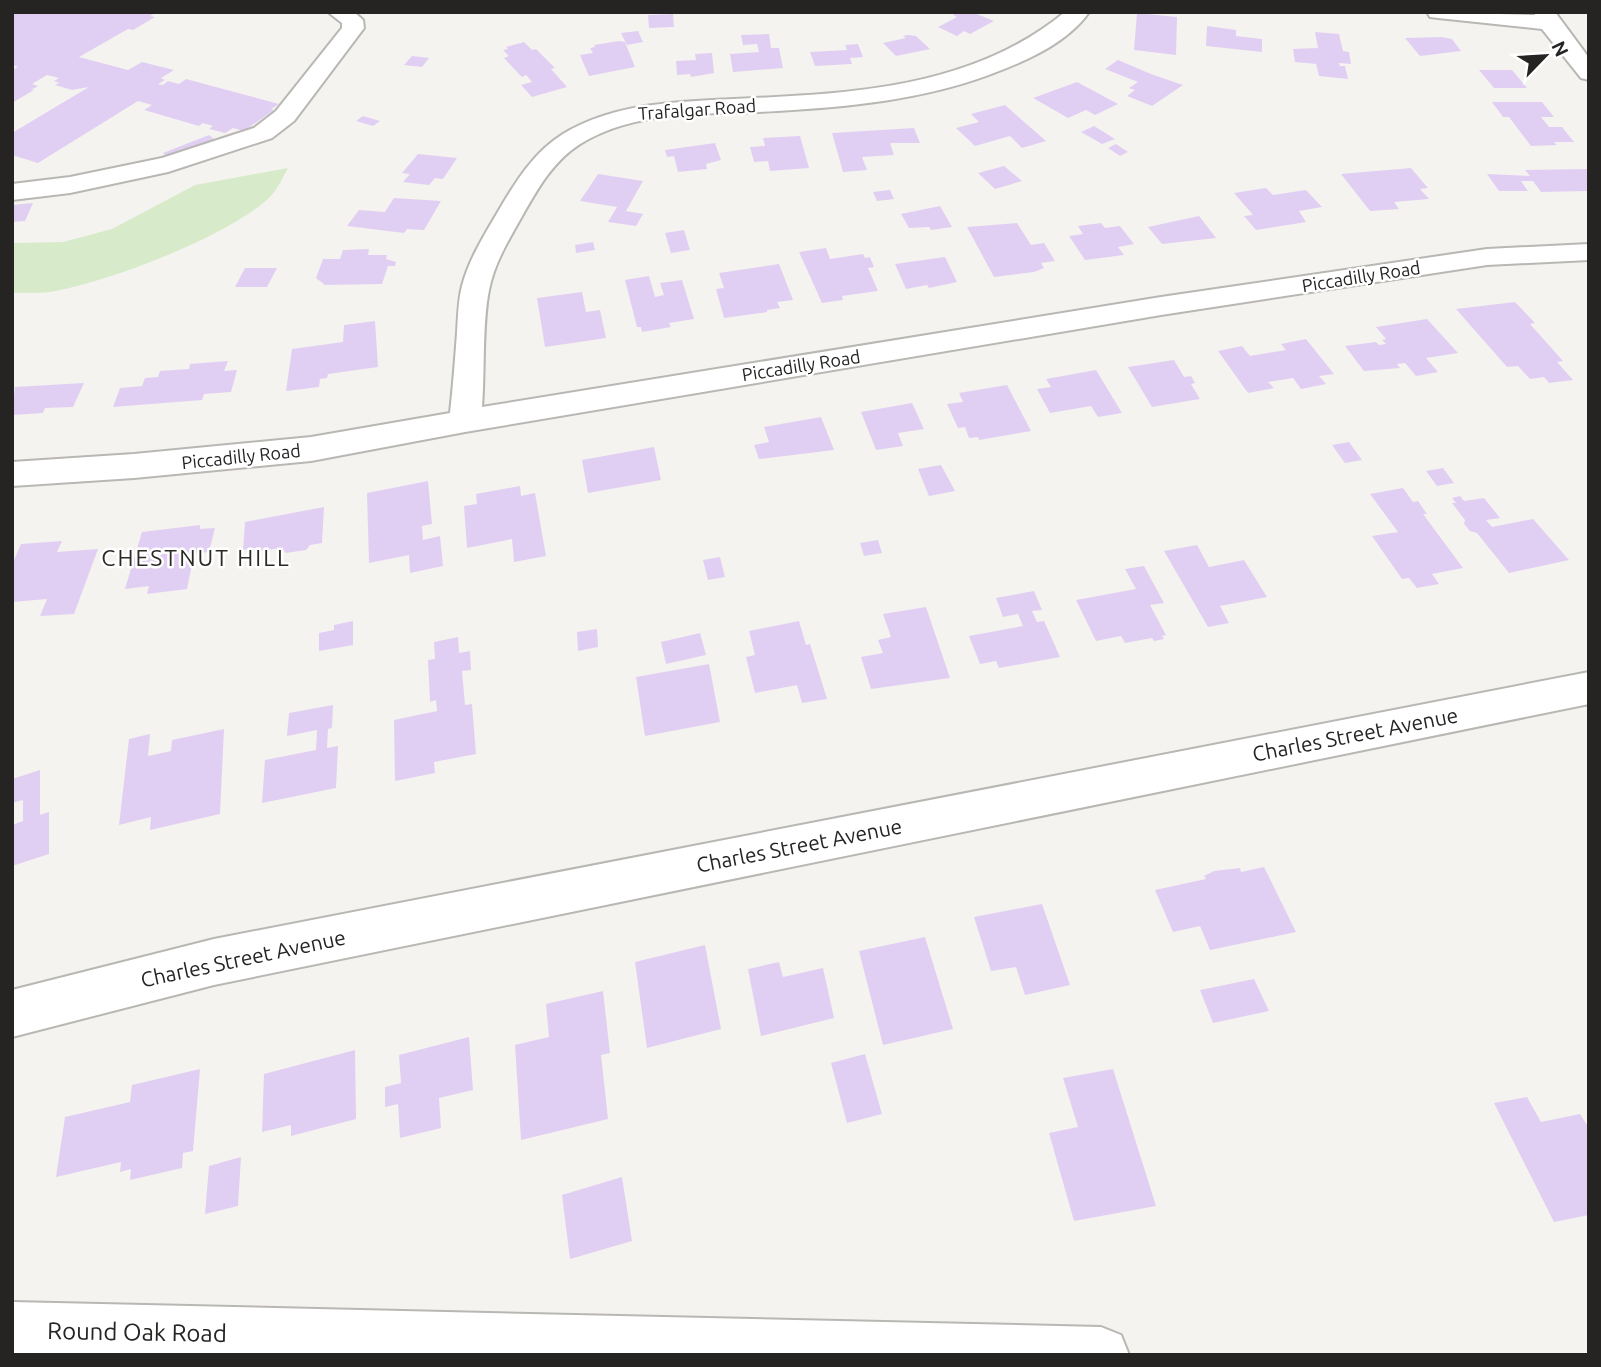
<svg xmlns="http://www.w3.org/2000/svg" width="1601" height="1367" font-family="Ubuntu,sans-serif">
<rect width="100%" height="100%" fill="#f5f3ef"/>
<path fill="#d7ebca" d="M288 168C283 177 278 188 271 196 232 235 111 281 55 291 42 294 26 292 12 293V243L63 242 112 229 195 185Z"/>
<path fill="#e1cff3" d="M12 12H157L150 16 155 17 133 30 128 29 79 57 128 70 142 62 174 70 161 78 165 80 158 84 163 85 168 81 179 84 186 79 279 104 271 109 274 110 244 131 233 128 225 133 209 129 213 126 203 123 199 126 144 110 152 105 138 101 38 163 12 155V133L89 87 72 90 55 85 59 83 54 81 59 78 47 75 32 84 38 86 31 90H34L12 103V70L18 67 12 65Z
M958 12H972L994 21 970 34 964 31 957 36 938 27 957 17 953 15Z
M1137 13 1177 17 1176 55 1134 50Z
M673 14 674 27 649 28 648 15Z
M1207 26 1236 30V36L1262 39V52L1206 46Z
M638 31 643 42 627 45 621 33Z
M1315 32 1339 34 1343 51 1349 52 1351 64 1339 63 1340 66H1345L1348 79 1319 76 1316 64 1295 62 1293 49 1318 48Z
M769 34 771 48H779L783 68 733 72 730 54 759 52 757 44 743 45 741 35Z
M908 35 916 36 930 49 896 56 883 43 906 38 903 36Z
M1442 37 1452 39 1461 51 1420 56 1405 38Z
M619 41 625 42 635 67 589 76 580 55 593 53 590 48 595 47 594 45Z
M524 42 532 50 536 49 555 68 551 69 567 87 532 97 521 85 532 82 526 75 522 77 519 74 504 58 509 56 503 50 508 49 506 47Z
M858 44 863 57 850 58 852 64 815 66 810 52 847 50 845 45Z
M712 53 714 73 691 77 690 74 677 75 676 61 696 60 695 54Z
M412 56 429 58 422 67 404 65Z
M1118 60 1151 74 1183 85 1152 106 1127 96 1135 90 1129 88 1138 82 1105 69Z
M1479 70H1512L1527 88H1494Z
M1077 82 1118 104 1095 115 1086 110 1068 118 1033 98Z
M1492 102H1542L1554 117H1541L1549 127H1562L1574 142H1554L1557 145 1531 146 1509 117H1503Z
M1005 105 1046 141 1022 148 1010 136 975 146 956 128 979 122 971 114Z
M363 116 380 121 373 126 356 121Z
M1094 126 1115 139 1102 144 1081 132Z
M914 128 920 143H890L894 155 862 157 867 170 843 172 832 133Z
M209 135 214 139 167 157 163 153Z
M800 136 809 168 770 171 768 161 754 162 750 147 765 146 763 138Z
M715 143 721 160 706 164 707 169 678 172 674 156 667 157 665 150Z
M1116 144 1128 152 1120 156 1108 148Z
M418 154 457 158 443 179 435 178 429 185 403 182 410 174 402 173Z
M1004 166 1022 181 995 189 978 173Z
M1411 168 1428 188 1420 189 1429 199 1394 202 1399 209 1370 211 1341 174Z
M1589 169V194L1587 191 1541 192 1533 181H1521L1528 191H1499L1487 174 1530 176 1525 170Z
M598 174 643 181 626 211 643 214 636 226 608 222 617 207 580 201Z
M1266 188 1273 195 1306 190 1322 207 1299 211 1306 222 1256 230 1244 216 1253 215 1234 193Z
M890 190 894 199 877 201 873 192Z
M394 198 441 201 424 230 407 229 404 233 347 226 359 210 385 212Z
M33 203 25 221 12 222V205Z
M940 206 952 227 931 230 929 227 909 228 901 214Z
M1199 216 1216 238 1162 244 1148 227Z
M1017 223 1031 245 1044 243 1055 261 1041 263 1044 268 1034 272 994 277 967 227Z
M1101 223 1105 228 1120 226 1134 244 1118 247 1124 255 1085 260 1069 236 1083 234 1078 226Z
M684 230 690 250 671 253 665 233Z
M593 242 595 250 576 253 575 245Z
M826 248 830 259 863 254 865 258 870 257 874 267 868 268 878 291 842 296 843 300 822 303 799 252Z
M369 249 368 255H387L386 259 396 262 395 266H388L382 284 325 285 316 278 323 259H340L343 250Z
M945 257 957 282 929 288 927 285 906 289 895 264Z
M779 264 793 300 777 302 780 308 767 310V312L724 318 716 289 724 288 719 273Z
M245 268H277L267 287H235Z
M649 276 655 297 664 295 660 283 682 280 694 319 669 323 671 327 642 332 641 327H637L625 280Z
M582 292 586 312 600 310 606 338 545 347 537 298Z
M1515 302 1535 323 1530 324 1563 361 1557 362 1573 380 1549 383 1544 377 1530 379 1518 366 1507 367 1456 309Z
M1427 319 1458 353 1426 358 1438 372 1416 376 1405 363 1397 364 1400 368 1364 371 1345 346 1376 342 1379 345 1386 344 1382 340 1386 339 1376 327Z
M375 321 378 367 328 374 327 378 320 379 319 387 286 391 292 349 343 342 344 325Z
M1306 339 1334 374 1319 376 1326 384 1301 389 1293 378 1268 382 1274 388 1248 393 1218 351 1242 346 1250 356 1286 350 1281 344Z
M1174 360 1184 377 1191 376 1195 383 1191 384 1200 399 1152 407 1128 367Z
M228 361 224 371 237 370 231 392 204 394 202 400 113 407 120 388 142 386 145 378 158 377 160 371 189 369 190 364Z
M1096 370 1122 413 1098 417 1091 406 1050 413 1037 389 1051 387 1046 379Z
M84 383 73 407 45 408 43 413 12 415 15 387Z
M1007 385 1031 431 979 440 978 437 969 438 965 427 958 428 947 404 963 402 959 393Z
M912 403 924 429 898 433 903 446 876 450 861 412Z
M821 417 834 450 759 459 754 445 769 442 764 427Z
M1349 442 1362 460 1345 463 1332 445Z
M654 447 661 480 588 493 582 460Z
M941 465 955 491 929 496 918 469Z
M1443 468 1454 483 1437 486 1426 471Z
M428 481 432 524 422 526 423 540 440 536 443 566 410 573 409 555 369 563 367 493Z
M520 486 521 496 535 493 546 556 514 562 512 539 467 548 464 506 477 504 476 494Z
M1403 488 1413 502 1418 501 1427 514H1423L1463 568 1432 574 1439 584 1417 588 1409 578 1402 579 1372 536 1398 532 1370 494Z
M1460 496 1464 501 1484 498 1500 518 1486 520 1492 527 1533 519 1569 560 1509 573 1477 533 1470 531 1464 524 1465 520 1452 503H1456L1452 498Z
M324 507 322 543 310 545 306 550 286 553 281 548 260 551 261 547 243 550 245 522Z
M200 525V529L215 528 209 552 194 554 187 589 147 594 149 586 125 589 142 532Z
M878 540 882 553 864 556 860 543Z
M62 541 57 552 98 549 74 614 40 616 47 599 12 602V565L21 544Z
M1197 545 1209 567 1244 560 1267 597 1220 606 1229 623 1208 627 1164 551Z
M720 557 725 577 708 580 703 560Z
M1144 566 1164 603 1150 605 1166 635 1162 636 1164 639 1154 641 1152 638 1125 643 1121 636 1096 641 1076 600 1136 589 1125 569Z
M1034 591 1042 610 1032 611 1037 622 1044 621 1060 657 999 668 996 661 980 664 969 636 1023 626 1018 614 1003 617 996 598Z
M926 607 950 678 871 689 861 657 883 653 878 640 891 637 883 614Z
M353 621V645L319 651V633L334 630V625Z
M799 621 806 645 810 644 827 699 802 703 797 685 755 693 746 657 755 655 749 631Z
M597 629 598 647 578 651 577 632Z
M700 633 706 655 666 664 661 642Z
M458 637 459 653 470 651 471 670 462 671 465 705 472 704 476 754 434 762 435 773 395 781 394 720 437 711 436 700 430 702 428 660 435 659 434 642Z
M709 664 720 722 645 736 636 677Z
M333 705 332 728 328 729 327 748 338 746 336 788 262 803 265 760 316 750 317 730 287 736 289 713Z
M224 729 220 814 150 830 151 817 119 825 129 739 150 734 148 756 171 751 172 740Z
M40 770V815L49 812V854L12 866V825L23 821V800L12 803V779Z
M1264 867 1296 932 1210 950 1200 926 1173 932 1155 890 1206 879 1204 876 1214 871 1240 868 1241 872Z
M1042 904 1070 985 1025 995 1016 967 991 971 974 917Z
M925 937 953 1029 883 1045 859 951Z
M705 945 721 1029 647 1048 635 962Z
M779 962 783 977 823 968 834 1018 761 1036 748 969Z
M1254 979 1269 1011 1213 1023 1200 990Z
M603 991 610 1053 601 1055 608 1119 521 1140 515 1045 549 1037 546 1004Z
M469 1037 473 1090 439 1098 441 1128 400 1138 398 1104 385 1107V1087L401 1083 399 1055Z
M355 1050 356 1119 291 1136V1125L262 1132 264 1074Z
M865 1054 882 1114 847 1123 831 1063Z
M200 1069 193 1151 183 1153 182 1168 130 1180 131 1169 120 1172 121 1162 56 1177 65 1117 130 1102 132 1085Z
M1113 1069 1156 1206 1074 1221 1049 1133 1078 1127 1063 1078Z
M1527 1097 1541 1122 1580 1114 1589 1128V1215L1554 1222 1494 1103Z
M241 1157 238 1206 205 1214 209 1166Z
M622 1177 632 1241 570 1259 562 1195Z"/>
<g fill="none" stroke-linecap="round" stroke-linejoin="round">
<defs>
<path id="minor" d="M328 12H354L363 20 364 28 294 121 272 138 168 172 70 193 12 200V184L70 177 162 158 254 128 276 111 342 28V23Z
M1065 12H1089C1066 45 1021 63 986 76 920 100 847 107 777 111 712 115 638 108 580 144 552 162 537 190 521 218 508 241 494 264 489 290 482 324 485 372 482 407L1161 297 1487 249 1589 244V260L1487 265 1161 315 465 432 311 461 134 478 12 486V462L134 454 311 437 450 413C453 386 455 360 457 333 458 318 458 301 462 286 469 259 485 234 499 210 516 181 534 152 563 134 614 103 675 102 733 99 849 94 972 89 1065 12Z
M1427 12 1535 15 1533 12H1555L1589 58V80L1581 78 1542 29 1438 18 1430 17Z
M1589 672V704L214 985 12 1037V990L214 939Z
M12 1302 1101 1327 1121 1335 1129 1355H12Z"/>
</defs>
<use href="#minor" stroke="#b9b7b3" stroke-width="4"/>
<use href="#minor" fill="#fff" fill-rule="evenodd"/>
</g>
<g text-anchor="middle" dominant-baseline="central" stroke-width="5" stroke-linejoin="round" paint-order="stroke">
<g font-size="18" fill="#252423" stroke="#fff">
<text transform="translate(697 109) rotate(-4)">Trafalgar Road</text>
<text transform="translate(1361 276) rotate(-9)">Piccadilly Road</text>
<text transform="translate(801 365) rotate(-9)">Piccadilly Road</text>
<text transform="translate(241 456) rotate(-6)">Piccadilly Road</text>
</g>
<g font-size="21" fill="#252423" stroke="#fff">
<text transform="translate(1355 734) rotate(-11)">Charles Street Avenue</text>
<text transform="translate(799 845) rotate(-11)">Charles Street Avenue</text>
<text transform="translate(243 958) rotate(-12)">Charles Street Avenue</text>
</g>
<g font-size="23" letter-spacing="2" fill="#2b2926" stroke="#fff">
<text x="196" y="557">CHESTNUT HILL</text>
</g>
<g font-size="24" fill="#252423" stroke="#fff">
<text transform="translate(137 1332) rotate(1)">Round Oak Road</text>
</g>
</g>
<rect width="1601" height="1367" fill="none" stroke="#252423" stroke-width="28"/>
<g transform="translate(1545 56) rotate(65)" stroke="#ffffff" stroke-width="5" paint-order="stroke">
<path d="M0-5L12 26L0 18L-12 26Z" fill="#252423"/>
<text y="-10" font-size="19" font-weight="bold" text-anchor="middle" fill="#252423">N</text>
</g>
</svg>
